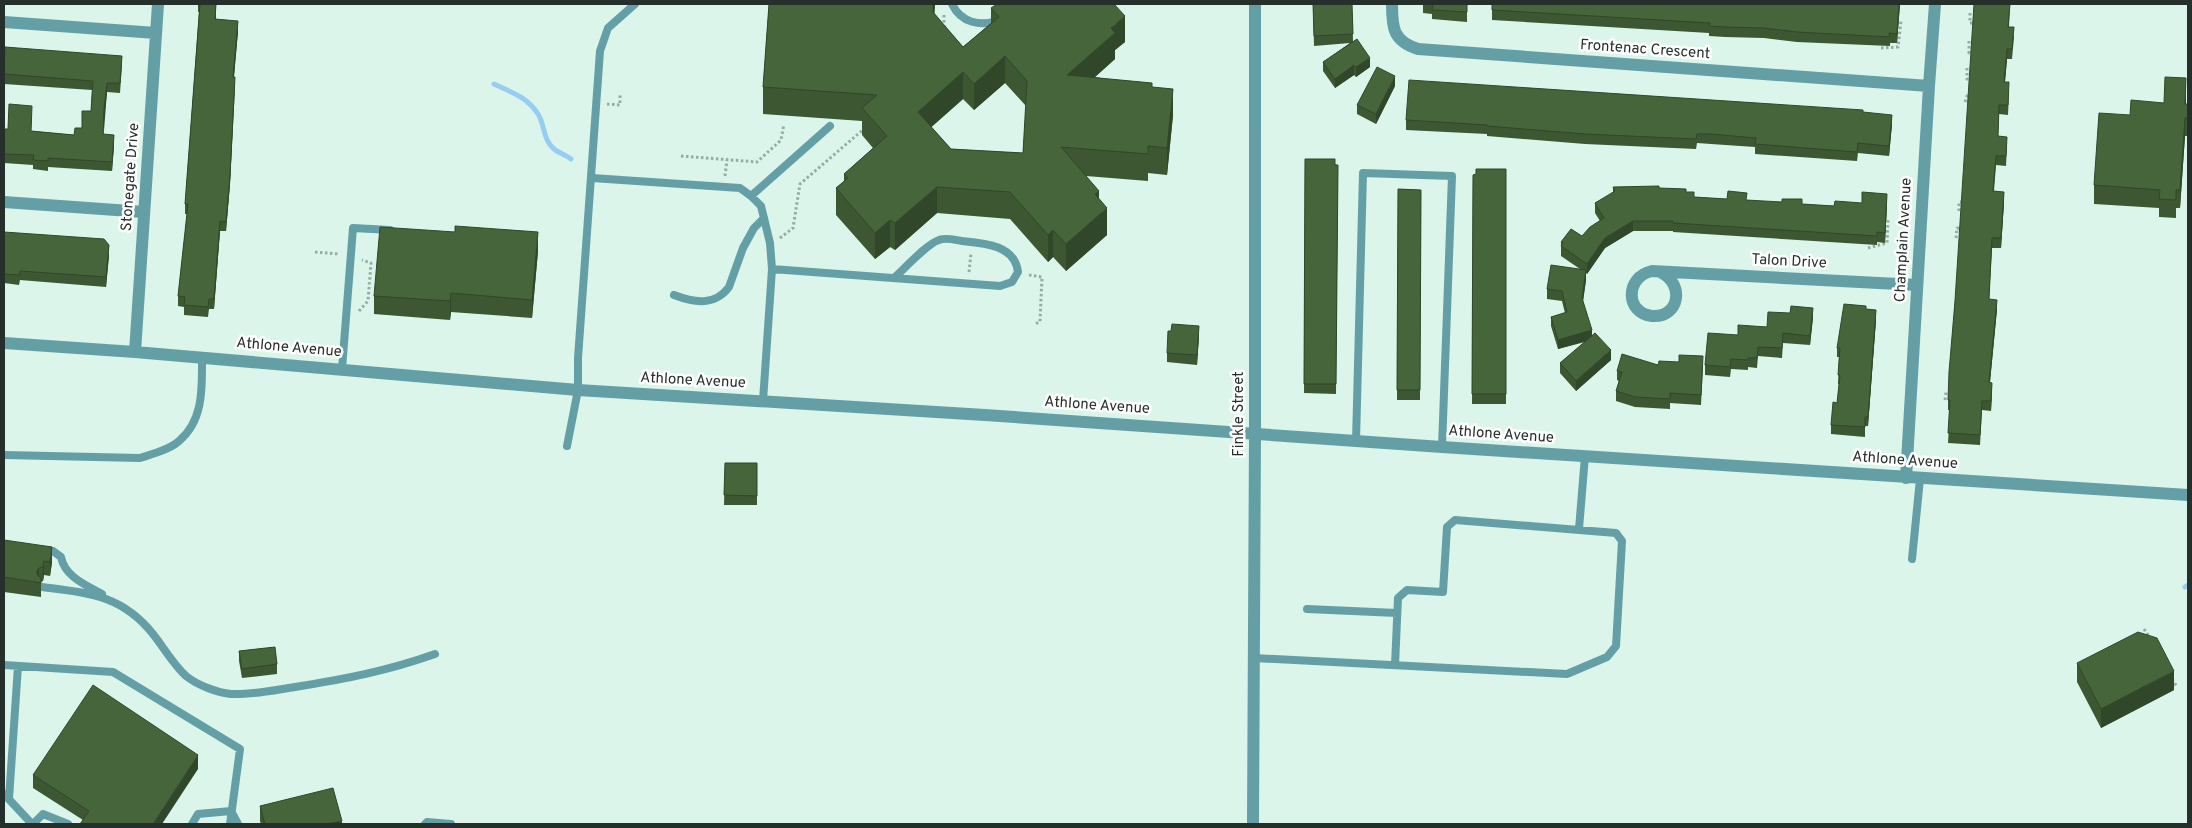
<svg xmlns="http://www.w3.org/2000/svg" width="2192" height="828" font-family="Overpass,sans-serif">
<rect width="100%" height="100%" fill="#dbf5eb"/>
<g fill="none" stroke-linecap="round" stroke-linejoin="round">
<path stroke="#97cdf1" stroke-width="5" d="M494 84C511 92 527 97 538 114 545 125 543 140 554 149 559 153 566 155 571 159
M2185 587 2188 585"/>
<path stroke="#97aba4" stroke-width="3" stroke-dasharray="2.5 2.5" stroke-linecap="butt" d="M1970 13V23H1975
M944 15V28
M1969 41V53H1974
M1881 48 1898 47 1901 21
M1967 68V79H1973
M1965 102 1967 96 1972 94
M607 104 620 105V94
M681 156 757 162 781 140 784 124
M725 176 727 160
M1959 211V202H1965
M780 238 793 228 800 184 865 128
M1956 238 1957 228 1963 229
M1868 248 1887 243 1888 219
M315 252 339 254
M969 272 971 253
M1029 275 1042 277 1040 322 1034 324
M359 311 368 301 371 263 362 260
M1945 400 1946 392H1952
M2144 629 2150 638
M2172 679 2177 687"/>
<path stroke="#659fa6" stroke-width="8" d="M952 4C961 23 981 27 999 20
M592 178 740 188 751 196 761 206 770 243 772 269 763 401
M751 196 830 126
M772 269 1000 286 1012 282 1018 272C1015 245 984 243 962 241 955 240 946 237 939 240 928 243 904 269 894 278
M674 295C695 303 715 306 729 287L743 248 754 228 764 218
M342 369 353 228 390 230
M1356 441 1363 173 1452 176 1442 447
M567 446 578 390V358L600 51 608 28 635 4
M4 455 140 458C152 454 169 450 179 441 204 420 202 387 202 358
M1579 529 1585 456
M43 550 53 551 61 557C65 577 86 585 102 594
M1912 559 1920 479
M42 587C89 593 122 595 153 634 164 648 173 664 186 676 197 685 218 693 231 694 253 695 274 690 295 687 345 679 387 671 435 654
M1307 609 1397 613
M1254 658 1567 674 1607 657 1616 646 1622 541 1616 533 1455 520 1447 527 1443 592 1407 590 1398 598 1395 665
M4 665 113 672 240 749 230 824
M4 794 32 824
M9 799 18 666
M33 824 43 814 68 824
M192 824 198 814 231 811 238 824
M425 824 427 822 451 824"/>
<path stroke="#659fa6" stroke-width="12" d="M1392 4C1392 28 1393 41 1418 49L1929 86
M4 22 156 33
M4 202 144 212
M1660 272C1685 283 1680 318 1652 316 1625 313 1625 277 1652 271L1917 285
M4 343 135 352 578 390 985 415 1442 447 2188 495
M135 352 158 4
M1906 478 1929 86 1935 4
M1253 824 1255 433V4"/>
</g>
<path fill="#3c5732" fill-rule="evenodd" d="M198 4H222H216V19L238 31 234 77 235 87 230 184 226 231H220L214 309H209L208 317 184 315V307L178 306V296L187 214H185V204L199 12H198Z
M769 4H935L934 14 963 47 991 23V8L1125 42 1115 50V59L1095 77 1152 87 1173 115 1167 175 1148 173V181L1086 176 1099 199 1107 235 1066 271 1053 257 1048 262 1010 219 937 213 895 250 890 247 875 259 836 215V188L844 181V174L873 148 862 135V121L763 114V87ZM1005 83 1026 106 1023 153 951 149 931 127 963 99 974 110Z
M1313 4H1352L1353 41 1370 67 1356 77 1354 75 1335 88 1323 71V62L1350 43 1314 46Z
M1423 4H1467V22L1432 19V14L1423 13Z
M1492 4H1900L1897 43H1890V46L1797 42 1764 38 1725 37 1709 36V33L1492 20Z
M2010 4 2009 27 2014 37 2012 59H2007L2005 82 2009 92 2008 115 1999 114 1998 136 2007 147 2006 166 1996 165 1994 191 2004 202 2001 248H1992L1989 299 1997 309 1990 382 1992 392 1991 411 1982 410 1980 445 1948 443 1950 410H1948V400L1955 301Z
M122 65 120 93 107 92 104 119 103 134 114 145 112 171 48 167V171L33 169V165L4 163V129H8L32 116 31 131 74 135 82 128 91 111 92 90 4 84V74Z
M1395 86 1376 124 1357 114V105Z
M2186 96V104H2188V136H2185L2180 208H2176V218L2159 217V208L2094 204V185L2164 103Z
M1863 112 1892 124 1889 156 1858 153 1857 161 1755 154V147L1711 144 1697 143 1696 149 1585 144 1487 136V134L1406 130V120Z
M1305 159 1338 165 1336 394 1304 393Z
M1506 169V404H1472L1473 175Z
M1613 187 1659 188 1686 192 1694 197 1834 206 1862 203H1887L1885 243 1877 242V245L1673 232V231H1633L1605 248 1587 274 1586 273V280L1583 301 1592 335 1611 360 1576 391 1560 373V363L1585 342 1558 349 1551 326V317L1565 313 1562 301 1547 299V289L1580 269 1561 256V242L1582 236 1600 221 1595 213V203L1613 193Z
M1398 189 1421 190 1420 400H1397Z
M4 232 109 255 106 287 20 280 19 285 4 283Z
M455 232 538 251 532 318 451 312 450 320 374 314V296Z
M1866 309 1876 320 1868 426H1865V437L1831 434V425L1837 403 1839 384H1838L1839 357H1837V348Z
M1813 317 1810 345 1783 343 1782 358 1758 356 1757 368 1748 367V370L1731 369 1730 377 1705 375V365L1738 335 1767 327Z
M1199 335 1197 365 1167 362V353Z
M1658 365 1703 366 1701 405 1670 403V409L1635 407 1616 401V391L1619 381 1617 380V371Z
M725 463H757V505H724Z
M4 540 52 562 50 576 44 575 43 581 41 582V597L4 592Z
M239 651 277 664V674L242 678 239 661Z
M2077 663 2174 690 2101 728 2077 682Z
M198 769 83 820 33 788V775Z
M260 806 342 824H261L260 821Z"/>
<path fill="#314729" d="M933 4H935L933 39Z
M1899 4H1900L1897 43V34Z
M1125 16V42L1115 50V59L1067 102V75L1111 28Z
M238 21V31L233 87V77Z
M2007 49V59L2004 92V82Z
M1005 56V83L974 110V84Z
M1370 58V67L1356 77V67Z
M1354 65V75L1335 88V79Z
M963 72V99L918 139V112Z
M1395 76V86L1376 124V114Z
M235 77 230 184 226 231V222Z
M2186 78V96L2185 122V104Z
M107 83V92L103 143 104 109Z
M1173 89V115L1167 175V148Z
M1892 115V124L1889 156V146Z
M2185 118V136L2180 208V190Z
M114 135V145L112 171V162Z
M937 187V213L895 250V223Z
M1099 191V215L1107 208V235L1066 271V244L1095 194Z
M2004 192V202L2001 248V238Z
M1887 194V203L1885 243V233Z
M890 220V247L875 259V233Z
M220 221V231L214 309V299Z
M1633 221V231L1605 248 1587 274V264L1605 238Z
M1053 230V257L1048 262V235Z
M538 232V251L532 318V300Z
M109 245V255L106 287V277Z
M1586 270V280L1582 308V298Z
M451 293V312L450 320V301Z
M1997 300V309L1989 392V382Z
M1813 308V317L1810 345V336Z
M1876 310V320L1868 426V417Z
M1199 326V335L1197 365V355Z
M1592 330V339L1558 349V340Z
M1611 350V360L1576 391V381Z
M1992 383V392L1991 411V401Z
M52 547V562L50 576V562Z
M44 561V575L43 581V567Z
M39 568V583L37 571Z
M2174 671V690L2101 728V709Z
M198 755V769L162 824H153Z
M342 821V824H327Z"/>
<path fill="#46653a" stroke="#314729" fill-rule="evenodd" d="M200 4H216L215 19 238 21 233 77H235L230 175 226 222 220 221 214 299H209L208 307 184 305 185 297 178 296 188 204H185Z
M769 4H933V12L963 47 999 17 991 8 997 4H1114L1125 16 1111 28 1115 33 1067 75 1152 83V87L1173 89 1167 148 1148 146V154L1061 147 1099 191 1095 194 1107 208 1066 244 1053 230 1048 235 1010 192 937 187 895 223 890 220 875 233 836 188 848 178 844 174 887 136 862 108 877 95 763 87ZM1005 56 1027 81 1023 153 951 149 918 112 963 72 974 84Z
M1313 4H1352L1353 34 1314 36Z
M1424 4H1467V12L1432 10 1433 4Z
M1492 4H1899L1897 34 1889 33 1890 37 1797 32 1764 28 1725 27 1709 26 1710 23 1492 10Z
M1974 4H2010L2008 27H2014L2012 49H2007L2004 82H2009L2008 105H1999L1998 136 2007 137 2006 156H1996L1993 191 2004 192 2001 238H1992L1989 299 1997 300 1989 382 1992 383 1991 401H1982L1980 435 1948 433 1950 400H1948L1949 372 1955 301Z
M1357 39 1370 58 1356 67 1354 65 1335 79 1323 62Z
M5 47 122 56 120 83H107L104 109 103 134 114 135 112 162 48 158V161L33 160 34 155 4 154V129H8L9 104 32 106 31 131 74 135 75 128H82V111H91L93 81 4 74Z
M1377 67 1395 76 1376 114 1357 105Z
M2165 77 2186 78 2185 104H2188V118H2185L2180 190H2176V200L2159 199 2160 190 2094 185 2099 113 2130 115 2131 100 2164 103Z
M1409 80 1863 110V112L1892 115 1889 146 1858 143 1857 152 1755 144 1756 138 1711 134H1697L1696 139 1585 134 1487 126V125L1406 120Z
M1305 159H1335V165H1338L1336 384H1304Z
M1476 169H1506V394H1472L1473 175 1476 174Z
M1659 186V188L1686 189V192H1694V197L1727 199 1728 191 1747 193 1746 200 1782 202V199H1802V204L1834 206 1835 201 1862 203V192L1887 194 1885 233 1877 232V236L1673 223V221H1633L1605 238 1587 264 1561 246 1563 243 1561 242 1571 229 1582 236 1590 227 1604 218 1595 203 1615 191 1613 187Z
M1398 189 1421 190 1420 390H1397Z
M455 226 538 232 532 300 451 293 450 301 374 296 380 227 455 232Z
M4 232 104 239 109 245 106 277 20 271 19 275 4 274Z
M1551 265 1586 270 1582 298 1592 330 1558 340 1551 317 1567 312 1562 291 1547 289Z
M1844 304 1866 306V309L1876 310 1868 417H1865V427L1831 425 1833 402 1837 403 1840 375H1838L1840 348H1837Z
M1791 306 1813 308 1810 336 1783 333 1782 348 1758 347 1757 358H1748V360L1731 359 1730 367 1705 365 1708 333 1738 335V325L1767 327 1768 312 1790 313Z
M1172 324 1199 326 1197 355 1167 353 1168 331H1171Z
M1595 333 1611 350 1576 381 1560 363Z
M1622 354 1658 365 1659 361 1679 362V355L1703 356 1701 395 1670 393V399L1635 397 1616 391 1622 372 1617 371Z
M725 463H757V496L724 495Z
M4 540 52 547 50 562 44 561 43 567 39 568 37 571V575L41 578V583L4 577Z
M2138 632 2157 638 2174 671 2101 709 2077 663Z
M275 647 277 664 242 669 239 651Z
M93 685 198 755 153 824H80L89 811 33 775Z
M333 788 342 821 327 824H265L260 806Z"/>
<g text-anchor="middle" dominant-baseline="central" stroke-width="5" stroke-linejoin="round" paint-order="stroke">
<g font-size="15" fill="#252f2c" stroke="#fff">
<text transform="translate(1645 50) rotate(4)">Frontenac Crescent</text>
<text transform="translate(131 177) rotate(-86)">Stonegate Drive</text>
<text transform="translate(1904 240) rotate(-87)">Champlain Avenue</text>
<text transform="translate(1789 262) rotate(3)">Talon Drive</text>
<text transform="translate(289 348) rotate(5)">Athlone Avenue</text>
<text transform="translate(693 381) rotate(3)">Athlone Avenue</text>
<text transform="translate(1097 406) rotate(4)">Athlone Avenue</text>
<text transform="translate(1239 414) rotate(-90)">Finkle Street</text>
<text transform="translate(1501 435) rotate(4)">Athlone Avenue</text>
<text transform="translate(1905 461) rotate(4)">Athlone Avenue</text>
</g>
</g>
<rect width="2192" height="828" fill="none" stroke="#252f2c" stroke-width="10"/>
</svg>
